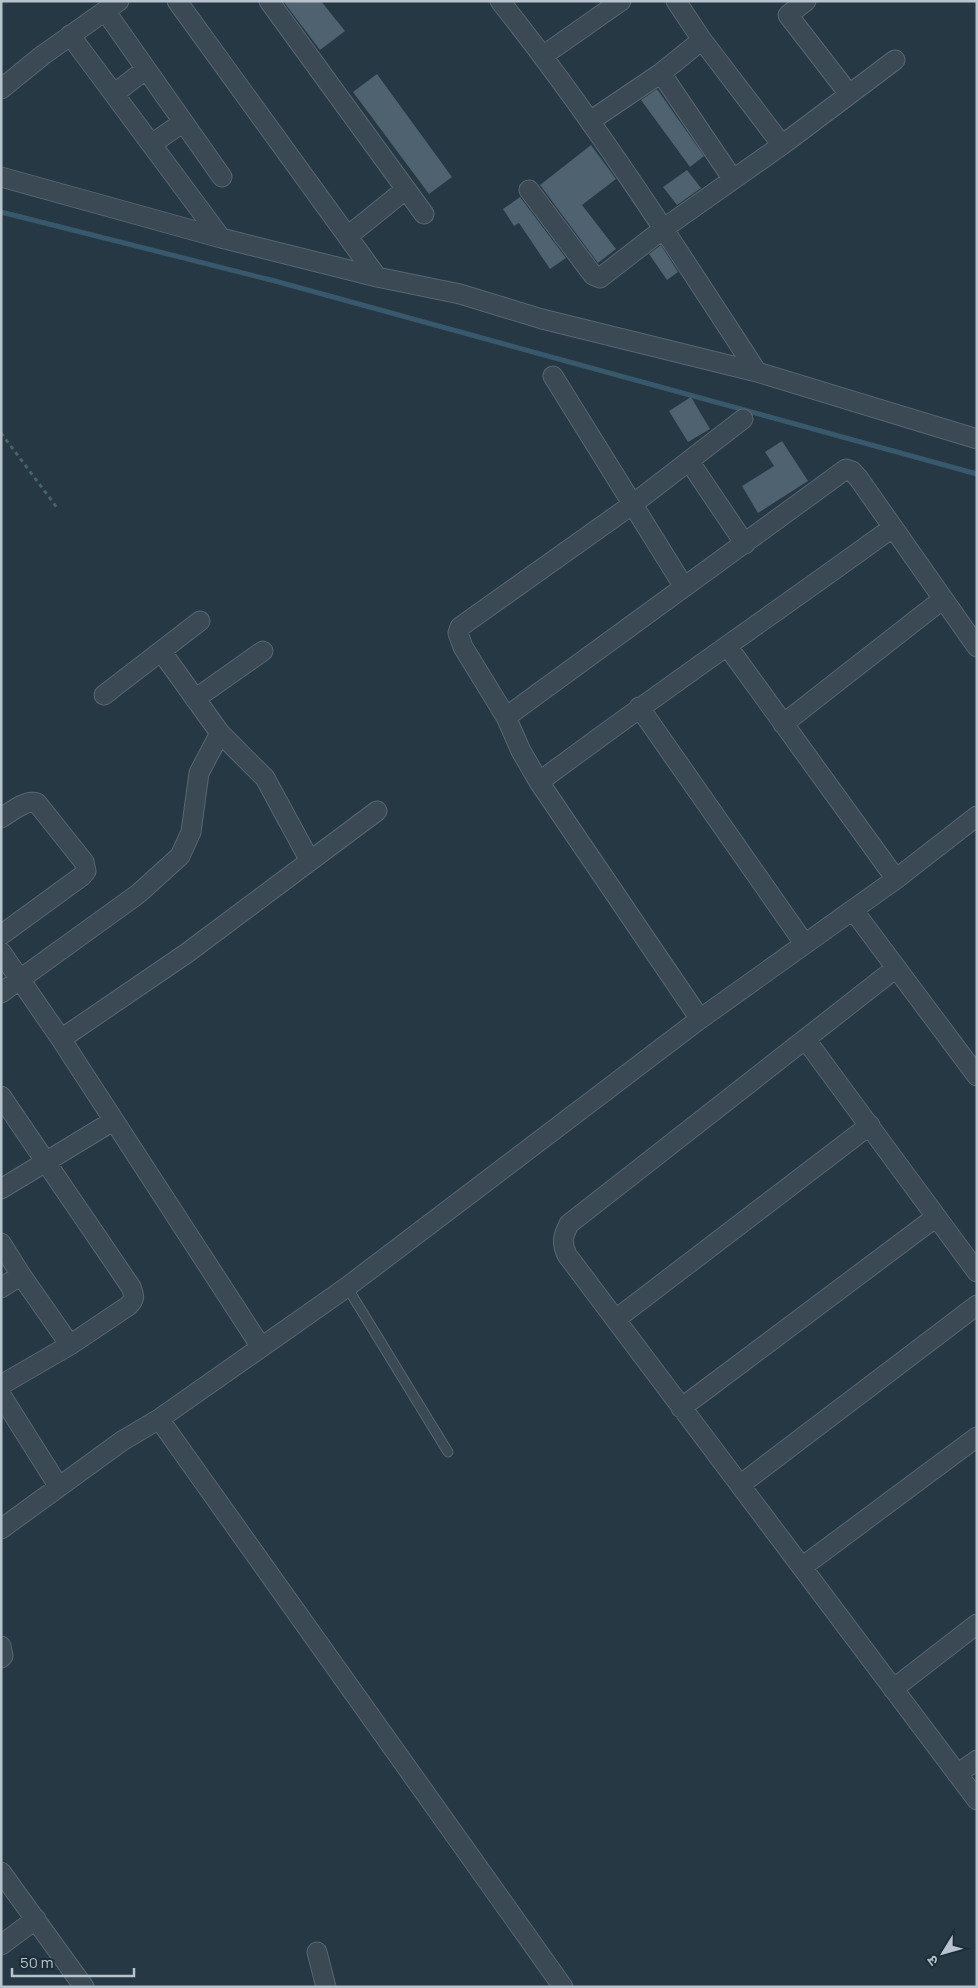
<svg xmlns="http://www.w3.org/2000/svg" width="978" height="1988" font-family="Manrope,'Noto Sans Devanagari',sans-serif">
<rect width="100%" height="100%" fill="#253844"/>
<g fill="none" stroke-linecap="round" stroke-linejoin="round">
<path stroke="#38586c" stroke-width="5" d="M1 212 275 281 977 474"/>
</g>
<path fill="#4e626f" d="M283 1H321L345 31 320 50Z
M377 74 452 177 429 194 353 92Z
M657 89 704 156 690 167 641 100Z
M591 145 616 179 582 205 616 249 598 263 540 185Z
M687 170 701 188 677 205 663 187Z
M520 197 566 258 550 269 519 223 514 226 503 209Z
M661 245 678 272 667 280 649 254Z
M691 397 710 429 688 442 669 411Z
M782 441 808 481 758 513 742 486 774 466 765 452Z"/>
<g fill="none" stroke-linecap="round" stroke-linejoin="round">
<defs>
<path id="service" d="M347 1287 448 1452"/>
<path id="minor" d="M177 1 377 277
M269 1 424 214
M500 1C594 119 675 246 757 372
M676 1 702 40 782 145
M806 1 788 15 849 94
M106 12 222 177
M70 35 221 238
M544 55 621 1
M661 73 732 178
M1 89 43 55 119 1
M114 94 146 69
M590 121 661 73 702 40
M152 144 183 122
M1 177 221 238 377 277 460 294 542 319 757 372 977 439
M529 190 593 275 600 278 663 229 782 145 895 60
M348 236 406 189
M553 376 684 587
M689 461 745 544
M728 647 896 879
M104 695 200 621
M195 699 263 651
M639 707 804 943
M506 717 846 469 852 471 859 479 977 647
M783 724 943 599
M539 782 521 751 506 717 463 647 458 633 460 627 633 504 743 419
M1 818C11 812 26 799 37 803L84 862 86 871 82 876 1 935
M310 861 377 811
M853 910 977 1076
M1 952 61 1039 261 1347
M896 968 569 1224C563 1236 561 1242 567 1255L977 1800
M1 993 138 894 180 856 191 832 199 773 220 733 161 651
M700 1019 539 782C655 695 775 613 892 528
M61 1039 187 953 310 861 265 778 220 733
M806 1040 977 1272
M1 1096 131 1287C134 1295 136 1299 128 1306L70 1345 1 1385
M1 1189 113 1121
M1 1243 21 1275 70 1345
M1 1288 21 1275
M616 1319 870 1125
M1 1395 59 1487
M681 1408 936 1217
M159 1419 563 1987
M740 1485 977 1305
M1 1529 122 1441 159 1419 347 1287 700 1019 896 879 977 816
M802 1567 977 1437
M1 1646 3 1656 1 1658
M893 1689 977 1624
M957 1774 977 1760
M1 1872 84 1987
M1 1945 36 1919
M317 1952 326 1987"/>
</defs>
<use href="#service" stroke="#586771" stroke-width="11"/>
<use href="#minor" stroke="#586771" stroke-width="21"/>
<path stroke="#486260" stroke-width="3" stroke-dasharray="4 4" stroke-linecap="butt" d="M1 433 58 509"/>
<use href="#service" stroke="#3a4953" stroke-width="9"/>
<use href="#minor" stroke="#3a4953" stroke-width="19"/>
</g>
<rect width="978" height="1988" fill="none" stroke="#b7c4cd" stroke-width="5"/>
<g transform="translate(943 1953) rotate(233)" stroke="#1e2e39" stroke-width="4" paint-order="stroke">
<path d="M0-4L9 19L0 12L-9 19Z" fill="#b7c4cd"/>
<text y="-8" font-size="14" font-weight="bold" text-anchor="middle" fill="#b7c4cd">उ</text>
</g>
<path d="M12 1968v8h122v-8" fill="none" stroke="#b7c4cd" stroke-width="2.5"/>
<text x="20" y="1968" font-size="15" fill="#b7c4cd" stroke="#1e2e39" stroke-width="4" paint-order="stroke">50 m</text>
</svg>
